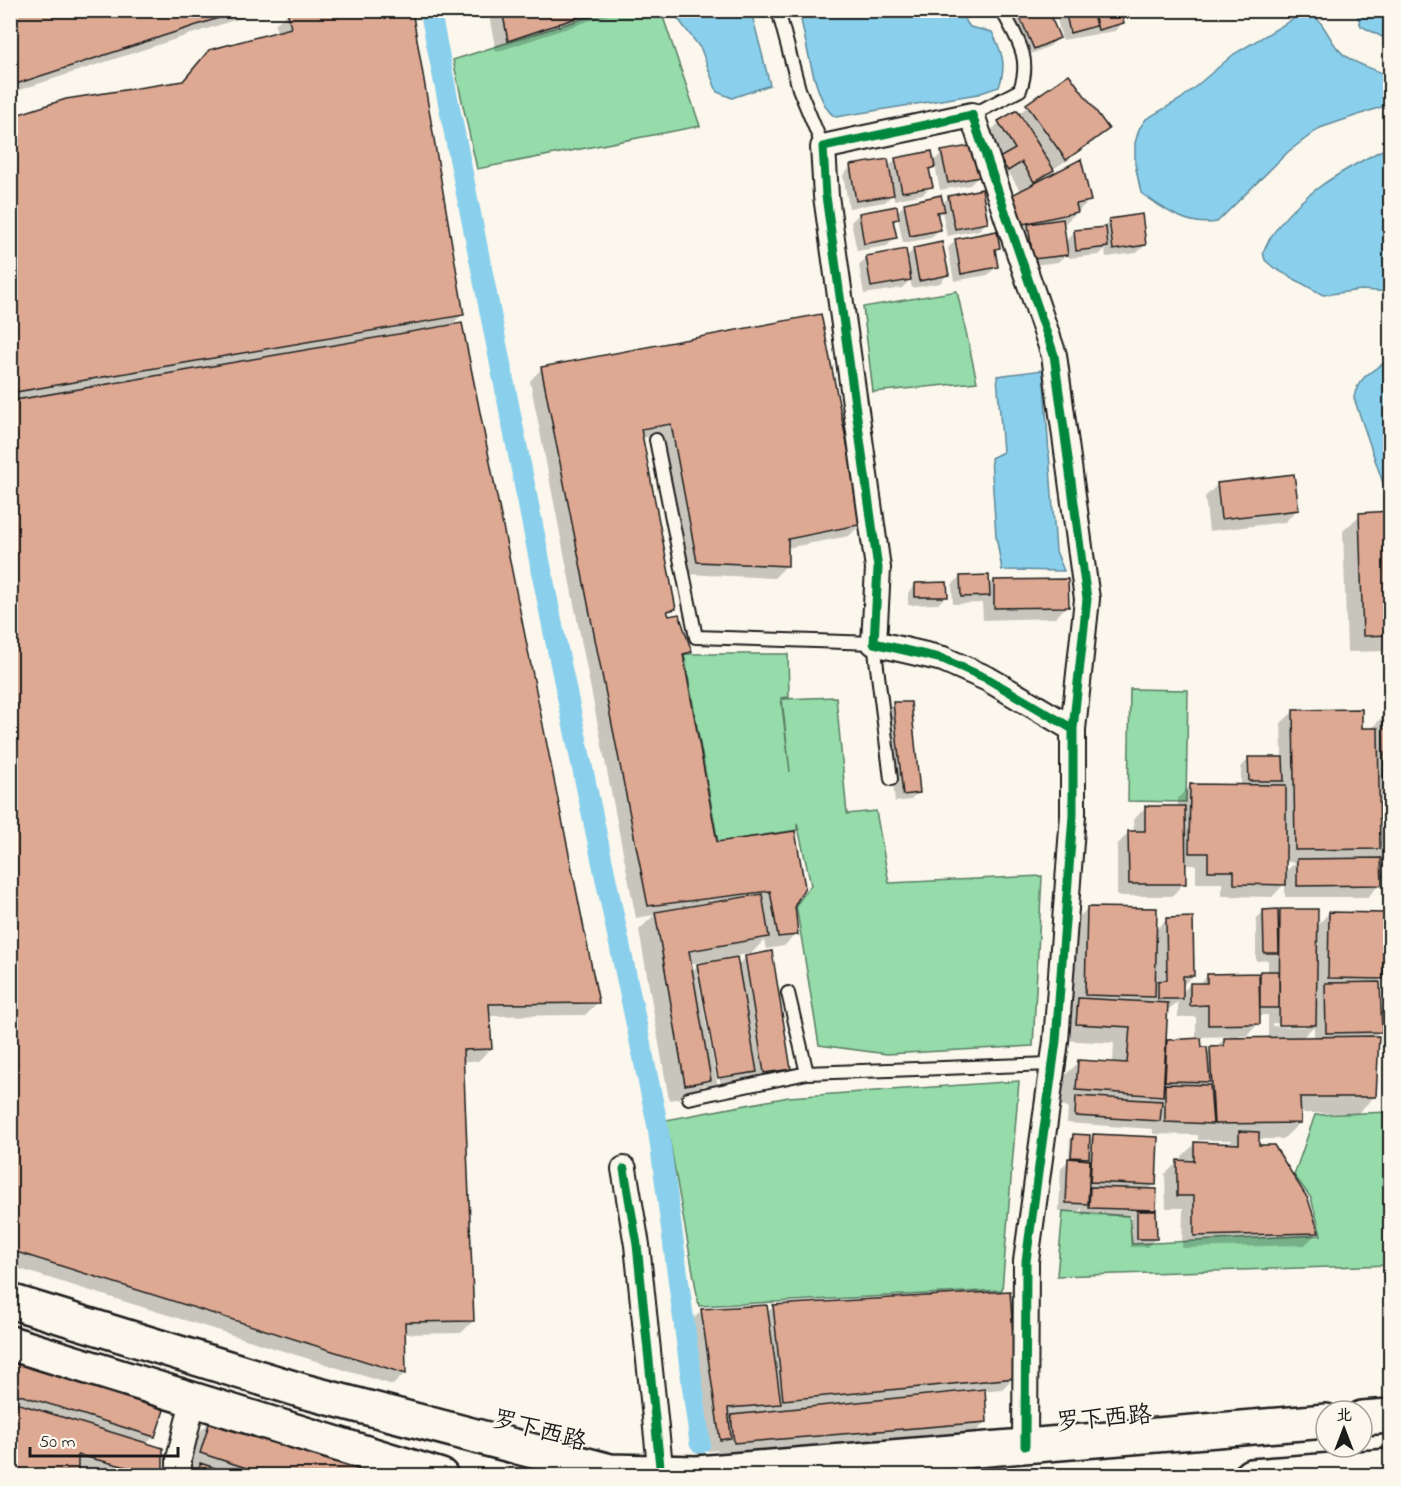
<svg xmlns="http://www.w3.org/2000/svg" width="1401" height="1486" font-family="'Indie Flower','LXGW WenKai TC',sans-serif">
<rect width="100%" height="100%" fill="#fbf7ec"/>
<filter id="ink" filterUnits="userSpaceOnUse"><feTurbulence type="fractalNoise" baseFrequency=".0167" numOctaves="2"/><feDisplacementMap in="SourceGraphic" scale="12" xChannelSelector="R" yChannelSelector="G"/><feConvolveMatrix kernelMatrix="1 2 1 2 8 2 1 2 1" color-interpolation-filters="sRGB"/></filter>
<g filter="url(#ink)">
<path fill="#95dcaa" stroke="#587c63" stroke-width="1.5" d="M607 11H661L700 126 477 169 453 60Z
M957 291 977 382 873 392 863 307Z
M684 654H788L789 697 781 698 790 772 782 699 836 697 847 814 876 811 889 883 1042 876 1033 1046 887 1054 819 1045 796 905 811 885 797 823V830L718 842Z
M1130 689 1188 690 1186 802 1128 801Z
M1019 1081 1002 1290 699 1306 666 1120 789 1097Z
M1390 1112V1265L1057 1276 1063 1211 1129 1216 1132 1244 1321 1235 1311 1198 1294 1175 1315 1115Z"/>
<path fill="#8ad0ec" stroke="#5e8899" stroke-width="1.5" d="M672 11H751L770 85 732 98 717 92 701 49Z
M799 11H959L970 27 992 32C1002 52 1007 64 999 87L978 94 836 117C815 108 805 33 799 11Z
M1356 11H1390V41L1361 26Z
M1305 12C1322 16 1327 36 1338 49 1352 65 1372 67 1390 77V104L1320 128 1289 151 1217 222C1188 227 1165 210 1141 193L1135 164V143L1139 129 1146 119 1181 99 1234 54Z
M1390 146V292L1361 290 1323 295 1274 268 1265 260 1263 252C1287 199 1341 171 1390 146Z
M1390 359V495L1385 489 1354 398C1357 377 1374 370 1390 359Z
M1043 370 1056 551 1064 571 1002 570 996 536 991 458 1003 452 997 376Z"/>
<path fill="#0003" fill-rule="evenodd" d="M10 10H265L10 93Z
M292 10 462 315 450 326 597 1003 585 1015 488 1016 490 1049 478 1061H462L473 1321 461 1333 404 1334 405 1373 393 1385 10 1266V118L181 83 209 52 277 33 275 24Z
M488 10H622L496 52Z
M1055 10H1120L1123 23 1115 31 1062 40Z
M1019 14 1058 38 1050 46 1026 56 1011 22Z
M1069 76 1107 129 1095 141 1052 170 1041 181 1089 201 1064 224 1065 242 1075 232 1102 228 1110 220 1145 245 1137 253 1106 257 1105 249 1099 255 1069 258 1068 252 1058 262 1026 266 1001 209 1021 192 1009 173 995 182 988 172 1001 159 986 135 999 123 1017 112 1018 114Z
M942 153 978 177 970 185 940 190 935 165 928 172 931 186 923 194 894 200 893 194 885 202 849 208 843 175 851 167H888L896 159 933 162Z
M949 197 987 222 979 230 947 236 942 211 937 217 939 230 931 238 903 243 898 218 892 224 895 238 887 246 857 251 851 222 859 214 896 213 905 204H942Z
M956 240 998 247 994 252 996 267 988 275 954 281 948 248Z
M913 250 947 275 940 283 912 288 910 280 902 288 864 294 859 265 867 257H906Z
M820 316 862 523 849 536 786 548 787 565 774 578 685 574 659 435 642 438 674 608 667 615 690 651 682 659 716 844 793 905 796 934 784 946 766 949 764 940 748 957 789 1068 777 1080 752 1084 750 1076 743 1083 706 1090 705 1084 693 1096 669 1100 639 930 654 915 636 918 530 381 542 368ZM749 954 737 966 735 956ZM701 962 691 972 689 964ZM697 973H700L721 1086H718Z
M1218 484 1297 510 1285 522 1209 531 1205 497Z
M1390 512V651L1347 652 1343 531 1360 515Z
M960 577 988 587 994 581 1067 606 1055 618 983 620 982 603 953 604 952 585Z
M915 585 946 596 938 604 908 605V593Z
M894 704 918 792 910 800 895 802 886 711Z
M1294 711 1361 729H1372L1384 714H1390V862H1380V884L1368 897H1285V883L1272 897 1222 896V883H1196V865H1184V883L1172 896H1117V845L1129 832H1134L1133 820 1146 807H1178V798L1190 786H1241V767L1249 759 1282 758 1281 723ZM1285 862H1296L1284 873Z
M1088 908 1155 931 1167 919 1193 975 1182 986V993L1190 984H1199L1208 976 1268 973V960L1256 961V919L1264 911 1277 914 1281 910 1316 927 1329 913 1381 978 1376 984 1380 1031 1374 1037 1375 1096 1358 1113H1299L1300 1123 1283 1139H1258V1146L1317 1233 1305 1245 1182 1248 1183 1208H1166L1165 1174 1178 1162H1182V1156L1195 1144 1227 1145 1233 1140H1198V1135L1153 1134V1129L1067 1123 1068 1107 1061 1106 1062 1078 1079 1062 1113 1064 1114 1043 1060 1040 1071 925ZM1178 1002V1017H1196V1037L1246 1036 1259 1023 1258 1015H1268V1039L1224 1040 1206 1053 1201 1049 1168 1041 1164 1045 1166 1011ZM1272 1023 1305 1024V1027L1272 1026ZM1314 1026V1038L1301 1039Z
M1390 923V1120H1386Z
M1073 1135 1089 1140 1093 1136 1155 1184 1148 1190 1155 1191V1239L1147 1247H1130V1220L1133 1217 1082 1215V1208L1078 1212 1059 1211 1061 1168 1069 1160 1070 1139Z
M773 1307 1014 1377 1002 1389 983 1391 986 1422 969 1438 718 1458 717 1450 708 1451 689 1323 701 1311 767 1313Z
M10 1358 154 1436 146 1444 162 1476H98L77 1470 73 1476H10Z
M212 1420 386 1476H190L193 1472 185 1469 195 1436Z"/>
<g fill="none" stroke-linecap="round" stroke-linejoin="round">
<path stroke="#8ad0ec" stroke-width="21" d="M430 10 553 628 658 1127 700 1443"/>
</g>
<path fill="#dea993" stroke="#1c1c1c" stroke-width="1.5" d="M10 10H243L10 86Z
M412 10 464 315 10 393V117L66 99 183 81 209 50 291 28 287 10Z
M502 10H600L508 41Z
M1024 10H1048L1060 38 1034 49 1018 13Z
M1065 10H1092L1096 26 1070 33Z
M1093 10H1121L1124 23 1098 30Z
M1069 74 1109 129 1066 160 1026 104Z
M1017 110 1054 170 1034 182 1022 162 1008 171 999 158 1015 149 998 121Z
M974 145 980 177 948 183 941 151Z
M932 151 935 167 929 169 933 187 902 192 895 158Z
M888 159 894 195 856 201 850 165Z
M1081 159 1091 201 1076 204 1078 212 1023 224 1012 195Z
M982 189 988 223 955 229 948 196Z
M941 195 945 211 937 212 941 230 910 236 904 203Z
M897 206 899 219 893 220 897 238 864 244 859 213Z
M1142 214 1146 245 1113 250 1109 219Z
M1063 219 1068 255 1033 259 1028 224Z
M1106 227 1108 247 1076 251 1074 230Z
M997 231 1000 248 995 249 998 267 961 274 955 239Z
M942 242 949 275 919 281 913 248Z
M906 249 911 280 871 287 866 256Z
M821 314 863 524 788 539V566L697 562 671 424 641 429 676 609 667 611 669 616 679 614 692 652 683 654 717 842 795 831 805 887 795 905 798 935 778 937 770 891 648 906 541 367Z
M462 323 599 1003 489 1004 492 1049 463 1050 474 1321 405 1322 406 1374 10 1250V401Z
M1294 474 1299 510 1221 519 1217 483Z
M1390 511V635L1363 636 1359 513Z
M989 575 990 596 961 597 960 576Z
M1068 579 1069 607 994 608V580Z
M947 582 948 597H915V583Z
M893 702H911L920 793 903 795Z
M1362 709V728H1378L1380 849 1295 850 1293 710Z
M1383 713H1390V851H1385Z
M1248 757H1283L1284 781H1249Z
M1190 784 1286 785V885L1234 884V871H1208V853H1189Z
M1145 806H1185L1186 884H1129L1128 831H1145Z
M1381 858 1382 885 1297 886V859Z
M762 894 769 937 689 951 711 1080 685 1085 655 912Z
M1087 907 1157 908 1155 997 1085 995Z
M1278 909 1279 953H1264L1263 910Z
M1280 909H1318L1316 1025H1279Z
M1329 912 1384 913 1383 979 1328 978Z
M1193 917 1194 976H1183V999H1158V981L1167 980 1166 918Z
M772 951 791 1069 764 1073 745 956Z
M737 957 757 1072 718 1078 697 964Z
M1260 971H1279V1008H1260Z
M1259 973 1260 1024 1208 1025V1005L1190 1006V983H1207V974Z
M1380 982 1382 1032 1326 1033 1325 983Z
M1078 998 1168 1003 1163 1096 1076 1090 1078 1060 1127 1063 1130 1027 1076 1024Z
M1379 1036 1376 1097H1300L1301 1123 1214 1124 1210 1047 1224 1046V1038Z
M1201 1038 1202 1047H1207L1210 1082 1165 1081 1167 1040Z
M1165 1084 1210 1085 1213 1124 1165 1122Z
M1076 1096 1162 1101 1160 1121 1075 1116Z
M1239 1131 1259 1132V1145H1274L1308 1199 1319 1233 1194 1236V1196H1177V1160L1194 1161V1142L1239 1144Z
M1073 1134 1090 1135 1089 1158 1071 1157Z
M1093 1134 1158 1137 1156 1185 1090 1182Z
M1068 1158 1090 1160 1088 1204 1066 1203Z
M1090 1187 1157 1189 1156 1210 1089 1208Z
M1137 1211H1156L1157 1239H1137Z
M1010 1291 1016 1378 783 1400 773 1305Z
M767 1305 781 1404 728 1408 731 1438 720 1440 701 1309Z
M10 1356 166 1404 155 1437 10 1392Z
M985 1389 987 1422 734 1443 731 1415Z
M10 1401 163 1448V1476L78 1455V1472L10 1471Z
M211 1418 391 1476H271L200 1453Z
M200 1463 240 1476H200Z"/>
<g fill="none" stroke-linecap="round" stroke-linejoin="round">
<defs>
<path id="lane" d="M778 10 799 89 823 147
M972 115 1020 90C1032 57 1017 39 1002 10
M656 440 696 637 874 643 891 779
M788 993 807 1073
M689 1098 807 1073 1052 1064"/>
<path id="street" d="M624 1169 637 1245 661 1476
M1025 1446 1026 1261 1056 1041 1073 815V729L988 679 943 659 874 643 878 568 826 196 823 147 972 115 1054 355 1087 599 1073 729
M179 1476V1459L193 1400"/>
<path id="secondary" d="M10 1301 303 1391 610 1471 697 1473 1326 1421
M10 1343 441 1476
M1362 1418 1390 1416
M1251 1476 1390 1466"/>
</defs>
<use href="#lane" stroke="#1c1c1c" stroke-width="16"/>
<use href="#street" stroke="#1c1c1c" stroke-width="28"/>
<use href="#secondary" stroke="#1c1c1c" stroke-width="38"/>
<use href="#lane" stroke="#fbf7ec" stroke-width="12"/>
<use href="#street" stroke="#fbf7ec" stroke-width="24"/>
<use href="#secondary" stroke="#fbf7ec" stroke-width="33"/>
<defs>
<path id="cycleway" d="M624 1169 637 1245 661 1476
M1025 1446 1026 1261 1056 1041 1073 815V729L988 679 943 659 874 643 878 568 826 196 823 147 972 115 1054 355 1087 599 1073 729"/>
</defs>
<use href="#cycleway" stroke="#fbf7ec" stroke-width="13"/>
<use href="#cycleway" stroke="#00873e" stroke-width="9"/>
</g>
</g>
<g text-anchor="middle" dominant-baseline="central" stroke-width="4.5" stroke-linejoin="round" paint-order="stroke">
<g font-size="24" fill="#1c1c1c" stroke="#fbf7ec">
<text transform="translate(1104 1420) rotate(-5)">罗下西路</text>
<text transform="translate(539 1432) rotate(15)">罗下西路</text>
</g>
</g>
<rect width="1401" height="1486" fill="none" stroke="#fbf7ec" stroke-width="36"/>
<rect x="18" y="18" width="1365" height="1450" fill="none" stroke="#1c1c1c" stroke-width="2" filter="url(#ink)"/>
<g transform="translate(1344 1429)"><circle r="28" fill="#fbf7ec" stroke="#a29f99" stroke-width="1.5"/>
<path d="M0-4.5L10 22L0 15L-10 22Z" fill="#1c1c1c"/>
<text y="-9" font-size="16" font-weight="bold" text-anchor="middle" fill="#1c1c1c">北</text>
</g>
<path d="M30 1447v9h148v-9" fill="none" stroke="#1c1c1c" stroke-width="3"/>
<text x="39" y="1447" font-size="18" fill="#1c1c1c" stroke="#fbf7ec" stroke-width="4.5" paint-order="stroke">50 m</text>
</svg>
